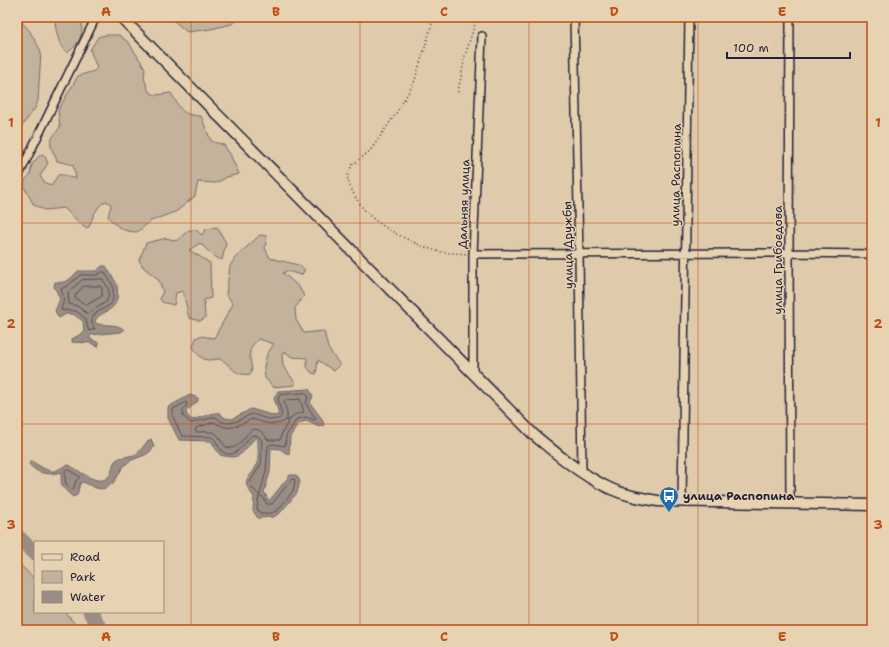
<svg xmlns="http://www.w3.org/2000/svg" width="889" height="647" font-family="'Shantell Sans',sans-serif">
<rect width="100%" height="100%" fill="#dfcbac"/>
<filter id="ink" filterUnits="userSpaceOnUse"><feTurbulence type="fractalNoise" baseFrequency=".025" numOctaves="2"/><feDisplacementMap in="SourceGraphic" scale="8" xChannelSelector="R" yChannelSelector="G"/><feConvolveMatrix kernelMatrix="1 2 1 2 8 2 1 2 1" color-interpolation-filters="sRGB"/></filter>
<g filter="url(#ink)">
<path fill="#c3b29c" stroke="#726a6c" d="M17 17H19V19L29 30 41 51 38 101 35 108 17 133Z
M58 17H80C85 32 80 44 67 53 59 47 57 34 55 24Z
M172 17H238L232 24 211 29 187 32 172 19Z
M105 35H119L129 43 145 68 144 78 149 92 156 95 171 93C181 109 180 115 201 116L211 141 224 145 230 154 239 174 227 177 216 183 198 182 195 196 177 211 151 221 137 232C124 232 116 227 108 216L111 206 110 203 106 201C96 207 93 216 89 227L85 228 64 208 45 210 34 205 24 187 25 180 30 175 32 164 41 154 44 155 48 163 40 176 44 182 51 186 58 175C64 173 69 179 76 178L73 165 57 161C49 141 47 145 60 127L58 110 78 76 94 71 97 68 90 50 98 37Z
M217 227 226 243 222 260 213 256 200 243 189 250 210 263 211 298 204 300 205 318 200 321 189 318 183 291 176 293 174 305 162 302 160 299 163 291 158 279 143 267 139 260 146 243 167 238 176 241 189 230H196L202 235 206 229Z
M260 235 267 236 265 248 270 258 298 265 304 269V272L301 275 287 271 283 273 299 287 304 296 295 308 296 320 304 333 324 331 328 348 340 365 334 371 318 360 316 374 312 373 307 367V358L292 357 285 352 282 354 283 366 295 382V385L273 387 265 378 264 366 267 354 274 344 259 339C246 349 250 356 252 370L250 374C233 377 231 363 219 359 216 359 212 360 209 360 201 360 196 353 193 346L196 338 200 336 214 338 233 304 226 294 230 266 235 258Z
M17 562 35 579V612H65L80 630H17Z"/>
<path fill="#9a8d83" stroke="#6a6266" d="M102 266H106C109 272 117 282 117 286 122 316 96 309 95 323 105 327 117 322 124 330L121 332 91 335 89 338 99 343 98 347 91 343 72 342V339L83 333 84 330 83 321 73 314H66L59 318 55 311 60 299 54 286 55 282C67 284 70 279 78 271H97Z
M309 389 313 396 310 403 322 419 324 425 319 427 306 421 299 423 290 437 289 455 280 449 271 448 270 472 264 492 269 501 290 475H296L300 481 297 493 280 513 273 517 258 518 253 511 254 497C238 476 251 481 257 464 259 458 258 448 258 441L255 438C242 452 242 461 220 455L211 441 179 440 168 418V407L190 395 198 398V401L186 411 187 415 192 420 214 413H219L225 418 232 419 251 409 275 416 279 414 274 398 278 391Z
M151 439 154 446C149 458 134 456 126 464 118 471 117 484 106 488 98 491 90 485 83 482L80 483 77 495 73 497C63 488 59 486 62 472 49 475 38 475 29 464L31 461C37 464 47 472 54 471 60 470 63 465 69 465 80 471 100 489 110 475 113 471 112 464 115 461 120 456 130 457 136 454 142 450 145 442 151 439Z"/>
<g fill="none" stroke-linecap="round" stroke-linejoin="round">
<path stroke="#524d58" stroke-width="1" d="M102 272H105L113 286V299L111 304 96 313 92 318V324L95 329 89 331 88 329 86 319 76 311 61 310 64 299 61 289 69 285 80 275H97Z
M102 279C108 286 111 292 107 301L88 314 77 306 69 304 68 292 82 280Z
M84 286H100L102 289V296L87 305 76 299 75 296Z
M306 393 308 396 306 404 316 419 314 420 306 417 297 419 286 436 285 446 272 444 268 446 266 471 260 494 259 495 251 487 250 482 261 464 262 441 258 436 252 435C245 442 234 462 222 451 218 447 217 441 212 437L182 436 173 417V409L186 402 187 405 183 410V416L191 423 215 417C219 418 219 421 223 422 232 426 244 417 252 414 260 416 277 425 282 415L278 399 280 395Z
M286 400 300 399 304 412 294 415 290 420H287V413L284 402Z
M252 419C264 422 275 428 286 420L288 422 282 433 280 440H268C249 411 246 449 230 448 222 448 221 436 215 433 210 431 202 432 196 432L195 430 196 428 214 422C231 432 235 426 252 419Z
M67 469 80 477 76 481 73 490C63 485 66 480 65 471Z
M294 479 295 482 293 491 278 510 272 513H260L257 509 259 496H262L267 504H272L291 480Z"/>
<path stroke="#9a8d83" stroke-width="15" d="M17 536 35 553
M90 612 101 630"/>
<defs>
<path id="minor" d="M574 17 579 255 582 472
M17 179 96 17
M473 254 789 253 872 254
M473 374V254L482 36
M682 502 689 17
M790 504 789 253 790 17"/>
<path id="primary" d="M121 17 534 435C557 454 580 474 607 487 623 495 640 498 658 501L872 505"/>
</defs>
<use href="#minor" stroke="#22223b" stroke-width="10"/>
<use href="#primary" stroke="#22223b" stroke-width="13"/>
<path stroke="#22223b" stroke-width="1.5" stroke-dasharray="1 3" stroke-linecap="butt" d="M436 17 432 24 414 83 395 115 370 151 352 165 347 177C351 191 358 203 368 214 381 228 423 249 442 252 450 253 458 253 466 254
M458 92 465 56 477 17
M17 625 25 630"/>
<use href="#minor" stroke="#e7d2b1" stroke-width="7"/>
<use href="#primary" stroke="#e7d2b1" stroke-width="10"/>
</g>
</g>
<path fill="none" stroke="#c04e15" stroke-width="1" stroke-opacity="0.55" d="M191 17V630M360 17V630M529 17V630M698 17V630M17 223H872M17 424H872"/>
<defs>
<symbol id="bus-pin" viewBox="-11 -11 22 30"><path d="M0 17L-7.5 6A9.5 9.5 0 1 1 7.5 6Z" fill="#1f6fb2" stroke="#e7d2b1"/><path d="M-5-6H5V4H4V6H2V4H-2V6H-4V4H-5ZM-3.5-4V0h7V-4ZM-3.5 1.2v1.5H-2V1.2ZM2 1.2v1.5H3.5V1.2Z" fill="#fff"/></symbol>
</defs>
<g fill-rule="evenodd">
<use href="#bus-pin" x="658" y="485" width="22" height="30"/>
</g>
<g text-anchor="middle" dominant-baseline="central" stroke-width="3" stroke-linejoin="round" paint-order="stroke">
<g font-size="12" fill="#22223b" stroke="#e7d2b1">
<text transform="translate(676 175) rotate(-89)">улица Распопина</text>
<text transform="translate(464 204) rotate(-88)">Дальняя улица</text>
<text transform="translate(568 245) rotate(-91)">улица Дружбы</text>
<text transform="translate(778 260) rotate(-90)">улица Грибоедова</text>
</g>
<g font-size="12" font-weight="bold" fill="#22223b" stroke="#e7d2b1" text-anchor="start">
<text x="683" y="496">улица Распопина</text>
</g>
</g>
<rect width="889" height="647" fill="none" stroke="#e7d2b1" stroke-width="44"/>
<rect x="34" y="541" width="130" height="72" fill="#e7d2b1" stroke="#988c82"/>
<rect x="42" y="554" width="20" height="6" fill="#e7d2b1" stroke="#988c82"/>
<text x="70" y="561" font-size="12" fill="#22223b">Road</text>
<rect x="42" y="571" width="20" height="12" fill="#c3b29c" stroke="#988c82"/>
<text x="70" y="581" font-size="12" fill="#22223b">Park</text>
<rect x="42" y="591" width="20" height="12" fill="#9a8d83" stroke="#988c82"/>
<text x="70" y="601" font-size="12" fill="#22223b">Water</text>
<path d="M727 52v6h123v-6" fill="none" stroke="#22223b" stroke-width="2"/>
<text x="733" y="52" font-size="12" fill="#22223b" stroke="#e7d2b1" stroke-width="3" paint-order="stroke">100 m</text>
<rect x="22" y="22" width="845" height="603" fill="none" stroke="#c04e15" stroke-width="1.5"/>
<g font-size="13" text-anchor="middle" font-weight="bold" fill="#c04e15">
<text x="106" y="16">A</text>
<text x="276" y="16">B</text>
<text x="444" y="16">C</text>
<text x="614" y="16">D</text>
<text x="782" y="16">E</text>
<text x="11" y="127">1</text>
<text x="878" y="127">1</text>
<text x="11" y="328">2</text>
<text x="878" y="328">2</text>
<text x="11" y="529">3</text>
<text x="878" y="529">3</text>
<text x="106" y="641">A</text>
<text x="276" y="641">B</text>
<text x="444" y="641">C</text>
<text x="614" y="641">D</text>
<text x="782" y="641">E</text>
</g>
</svg>
